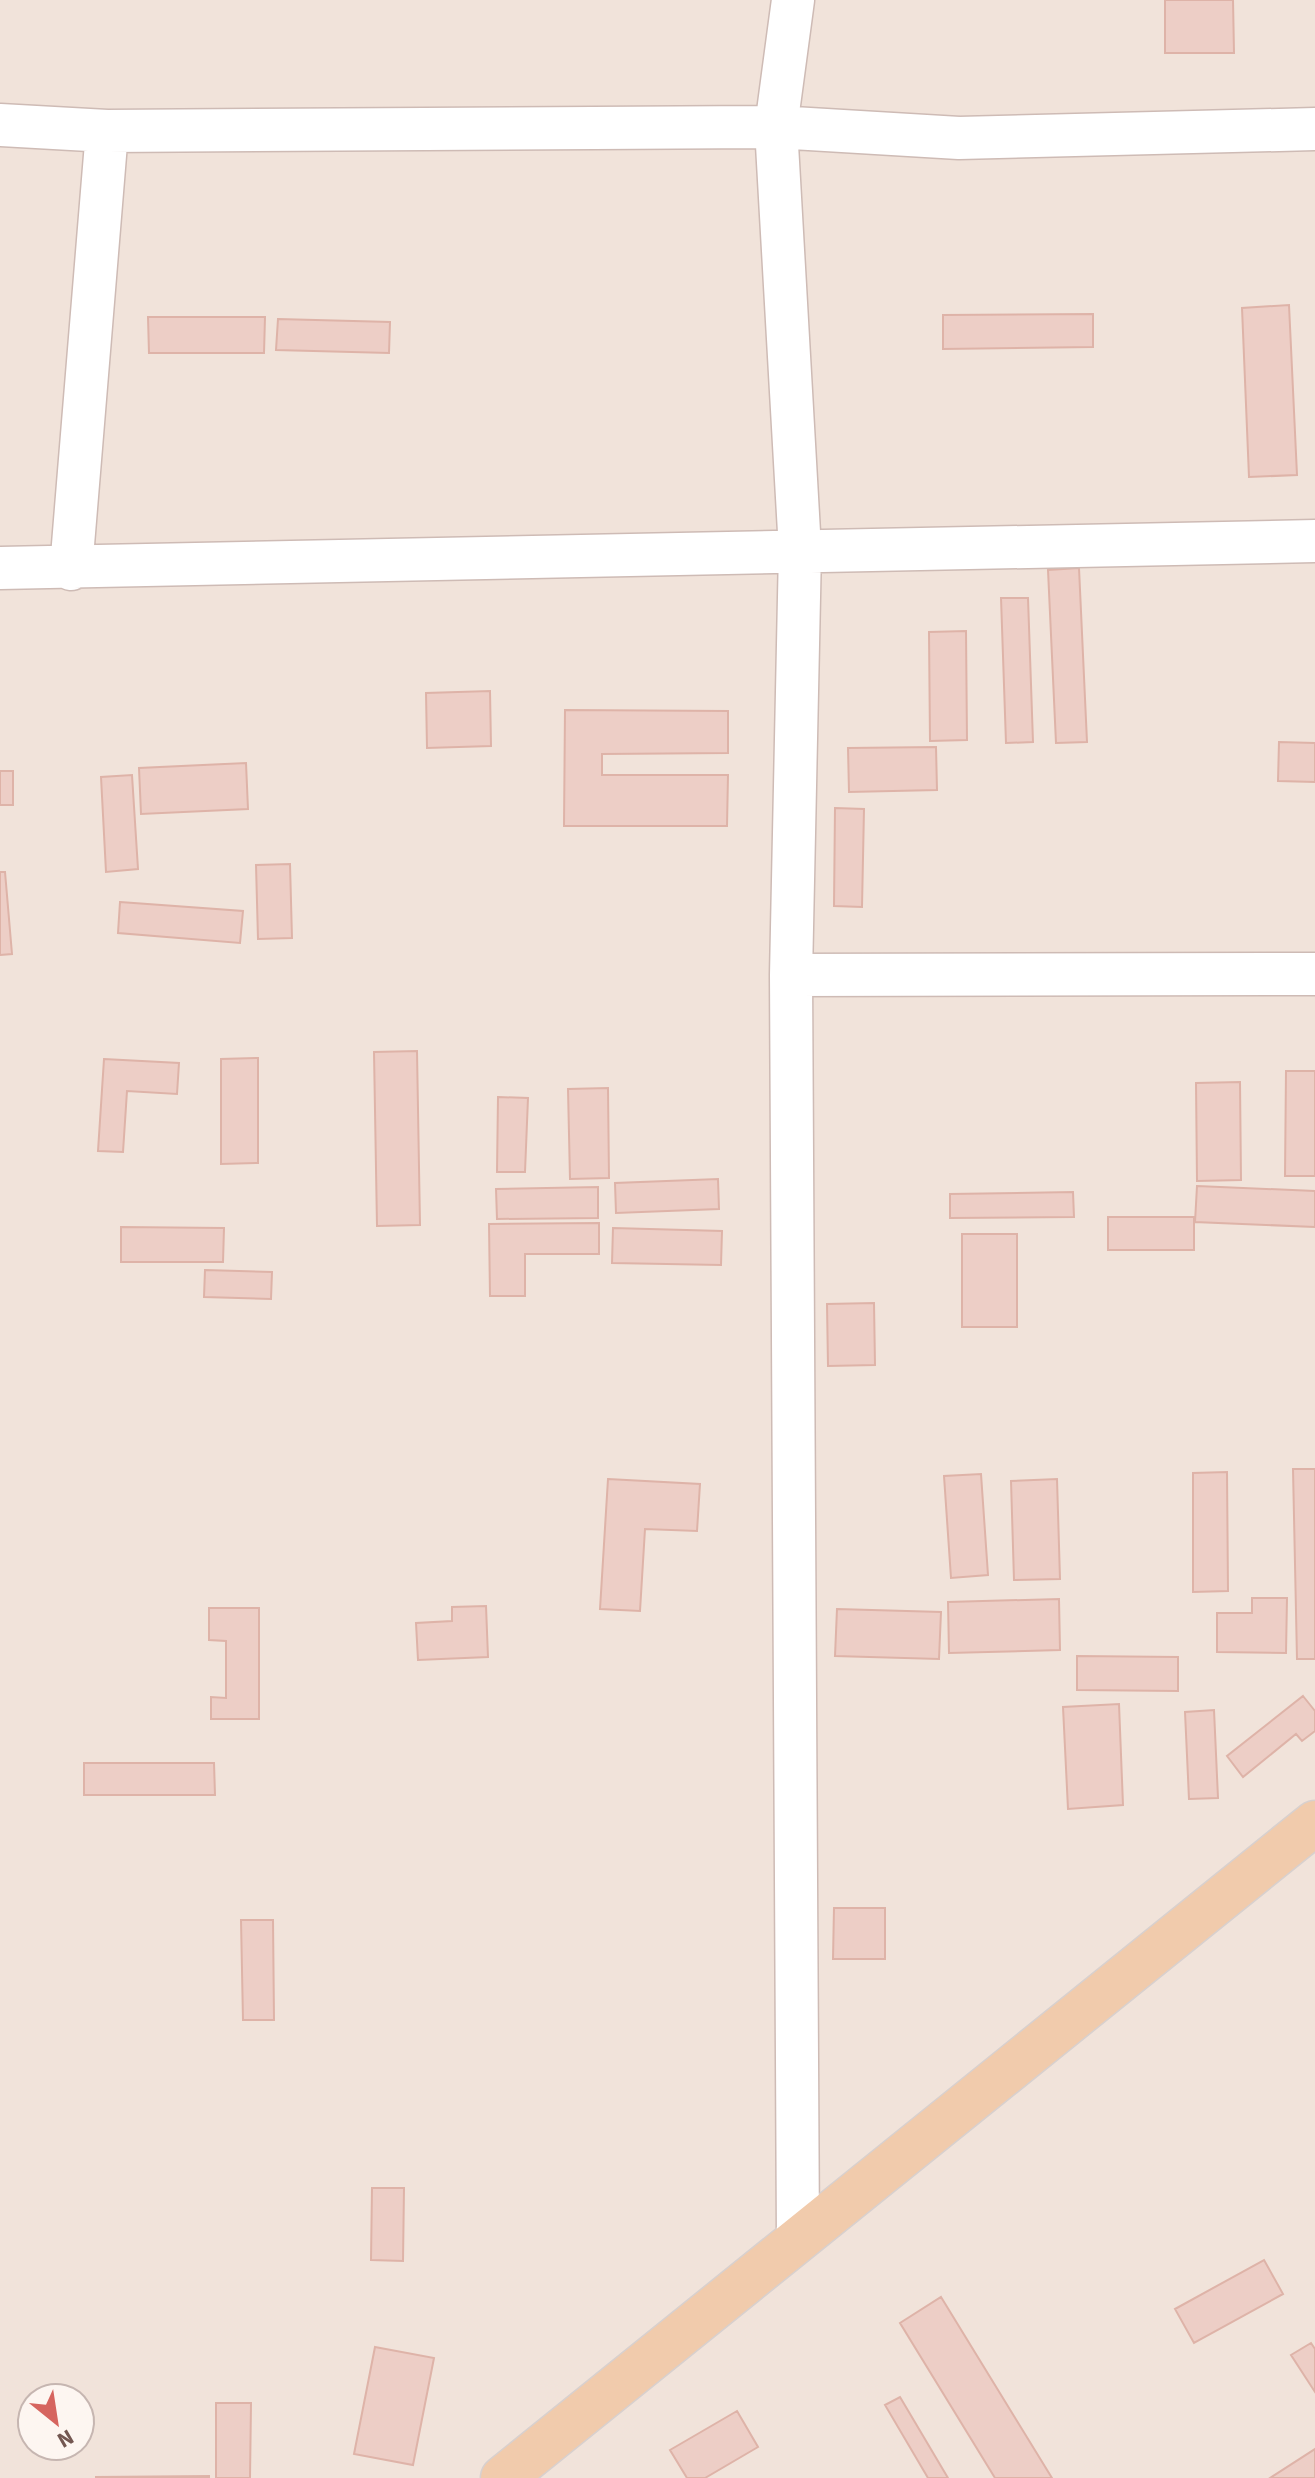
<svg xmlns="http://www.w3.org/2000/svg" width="1315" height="2478" font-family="'Source Sans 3',sans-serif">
<rect width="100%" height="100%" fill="#faf2eb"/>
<path fill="#f1e3da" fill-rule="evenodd" d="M0 0H1315V2478H0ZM32 2398H80V2446H32Z"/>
<path fill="#edcec6" stroke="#deb3a8" stroke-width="2" d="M1165 0H1233L1234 53H1165Z
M1289 305 1297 475 1249 477 1242 308Z
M1093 314V347L943 349V315Z
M148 317H265L264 353H149Z
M278 319 390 322 389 353 276 350Z
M1079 568 1087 742 1056 743 1048 570Z
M1001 598H1028L1033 742 1006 743Z
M966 631 967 740 930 741 929 632Z
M490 691 491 746 427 748 426 693Z
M565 710 728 711V753L602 754V775H728L727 826H564Z
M1279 742 1315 743V782L1278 781Z
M936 747 937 790 849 792 848 748Z
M246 763 248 809 141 814 139 768Z
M0 771H13V805H0Z
M132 775 138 869 106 872 101 777Z
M835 808 864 809 862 907 834 906Z
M290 864 292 938 258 939 256 865Z
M0 872H5L12 954 0 955Z
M120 902 243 911 240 943 118 933Z
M417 1051 420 1225 377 1226 374 1052Z
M258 1058V1163L221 1164V1059Z
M104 1059 179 1063 177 1094 127 1091 123 1152 98 1151Z
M1286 1071H1315V1176H1285Z
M1240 1082 1241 1180 1197 1181 1196 1083Z
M608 1088 609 1178 570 1179 568 1089Z
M498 1097 528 1098 525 1172H497Z
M718 1179 719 1209 616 1213 615 1183Z
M1197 1186 1315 1191V1227L1195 1222Z
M598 1187V1218L497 1219 496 1189Z
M1073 1192 1074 1217 950 1218V1194Z
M1108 1217H1194V1250H1108Z
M599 1223V1254H525V1296H490L489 1224Z
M121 1227 224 1228 223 1262H121Z
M613 1228 722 1231 721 1265 612 1263Z
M962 1234H1017V1327H962Z
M205 1270 272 1272 271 1299 204 1297Z
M874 1303 875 1365 828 1366 827 1304Z
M1293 1469H1315V1659H1297Z
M1227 1472 1228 1591 1193 1592V1473Z
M981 1474 988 1575 951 1578 944 1476Z
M608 1479 700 1484 697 1531 645 1529 640 1611 600 1609Z
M1057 1479 1060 1579 1014 1580 1011 1481Z
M1252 1598H1287L1286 1653 1217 1652V1613H1252Z
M1059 1599 1060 1650 949 1653 948 1602Z
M486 1606 488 1657 418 1660 416 1623 452 1621V1607Z
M209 1608H259V1719H211V1697L226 1698V1641L209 1640Z
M837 1609 941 1612 939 1659 835 1656Z
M1077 1656 1178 1657V1691L1077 1690Z
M1303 1696 1315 1711V1731L1302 1741 1296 1734 1243 1777 1227 1756Z
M1119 1704 1123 1805 1068 1809 1063 1707Z
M1214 1710 1218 1798 1189 1799 1185 1712Z
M84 1763H214L215 1795H84Z
M834 1908H885V1959H833Z
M241 1920H273L274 2020H243Z
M372 2188H404L403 2261 371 2260Z
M1264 2260 1283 2294 1194 2343 1175 2309Z
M941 2297 1052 2478H995L900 2323Z
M1311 2343 1315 2349V2392L1291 2355Z
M375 2347 434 2358 413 2465 354 2454Z
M900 2397 948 2478H928L885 2405Z
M216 2403H251L250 2478H216Z
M737 2411 758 2447 705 2478H687L670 2450Z
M1315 2449V2478H1270Z
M209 2476V2478H96V2477Z"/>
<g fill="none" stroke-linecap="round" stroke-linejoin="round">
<defs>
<path id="minor" d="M793 0 776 127 800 550 791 975 798 2240
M0 125 107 131 776 127 959 138 1315 129
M0 568 1315 541
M71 569 107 131
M791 975 1315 974"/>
<path id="major" d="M503 2478 1315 1823"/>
</defs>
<use href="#minor" stroke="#cebbb5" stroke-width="45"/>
<use href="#major" stroke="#d8d0ce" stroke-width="47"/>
<use href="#minor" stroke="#fff" stroke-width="42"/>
<use href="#major" stroke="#f1cbac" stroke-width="44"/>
</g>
<g transform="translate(56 2422) rotate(150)"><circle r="38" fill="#fdf6f1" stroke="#c6b6b1" stroke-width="2"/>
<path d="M0-6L14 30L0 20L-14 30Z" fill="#d6655f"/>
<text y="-12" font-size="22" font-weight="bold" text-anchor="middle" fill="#735751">N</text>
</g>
</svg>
